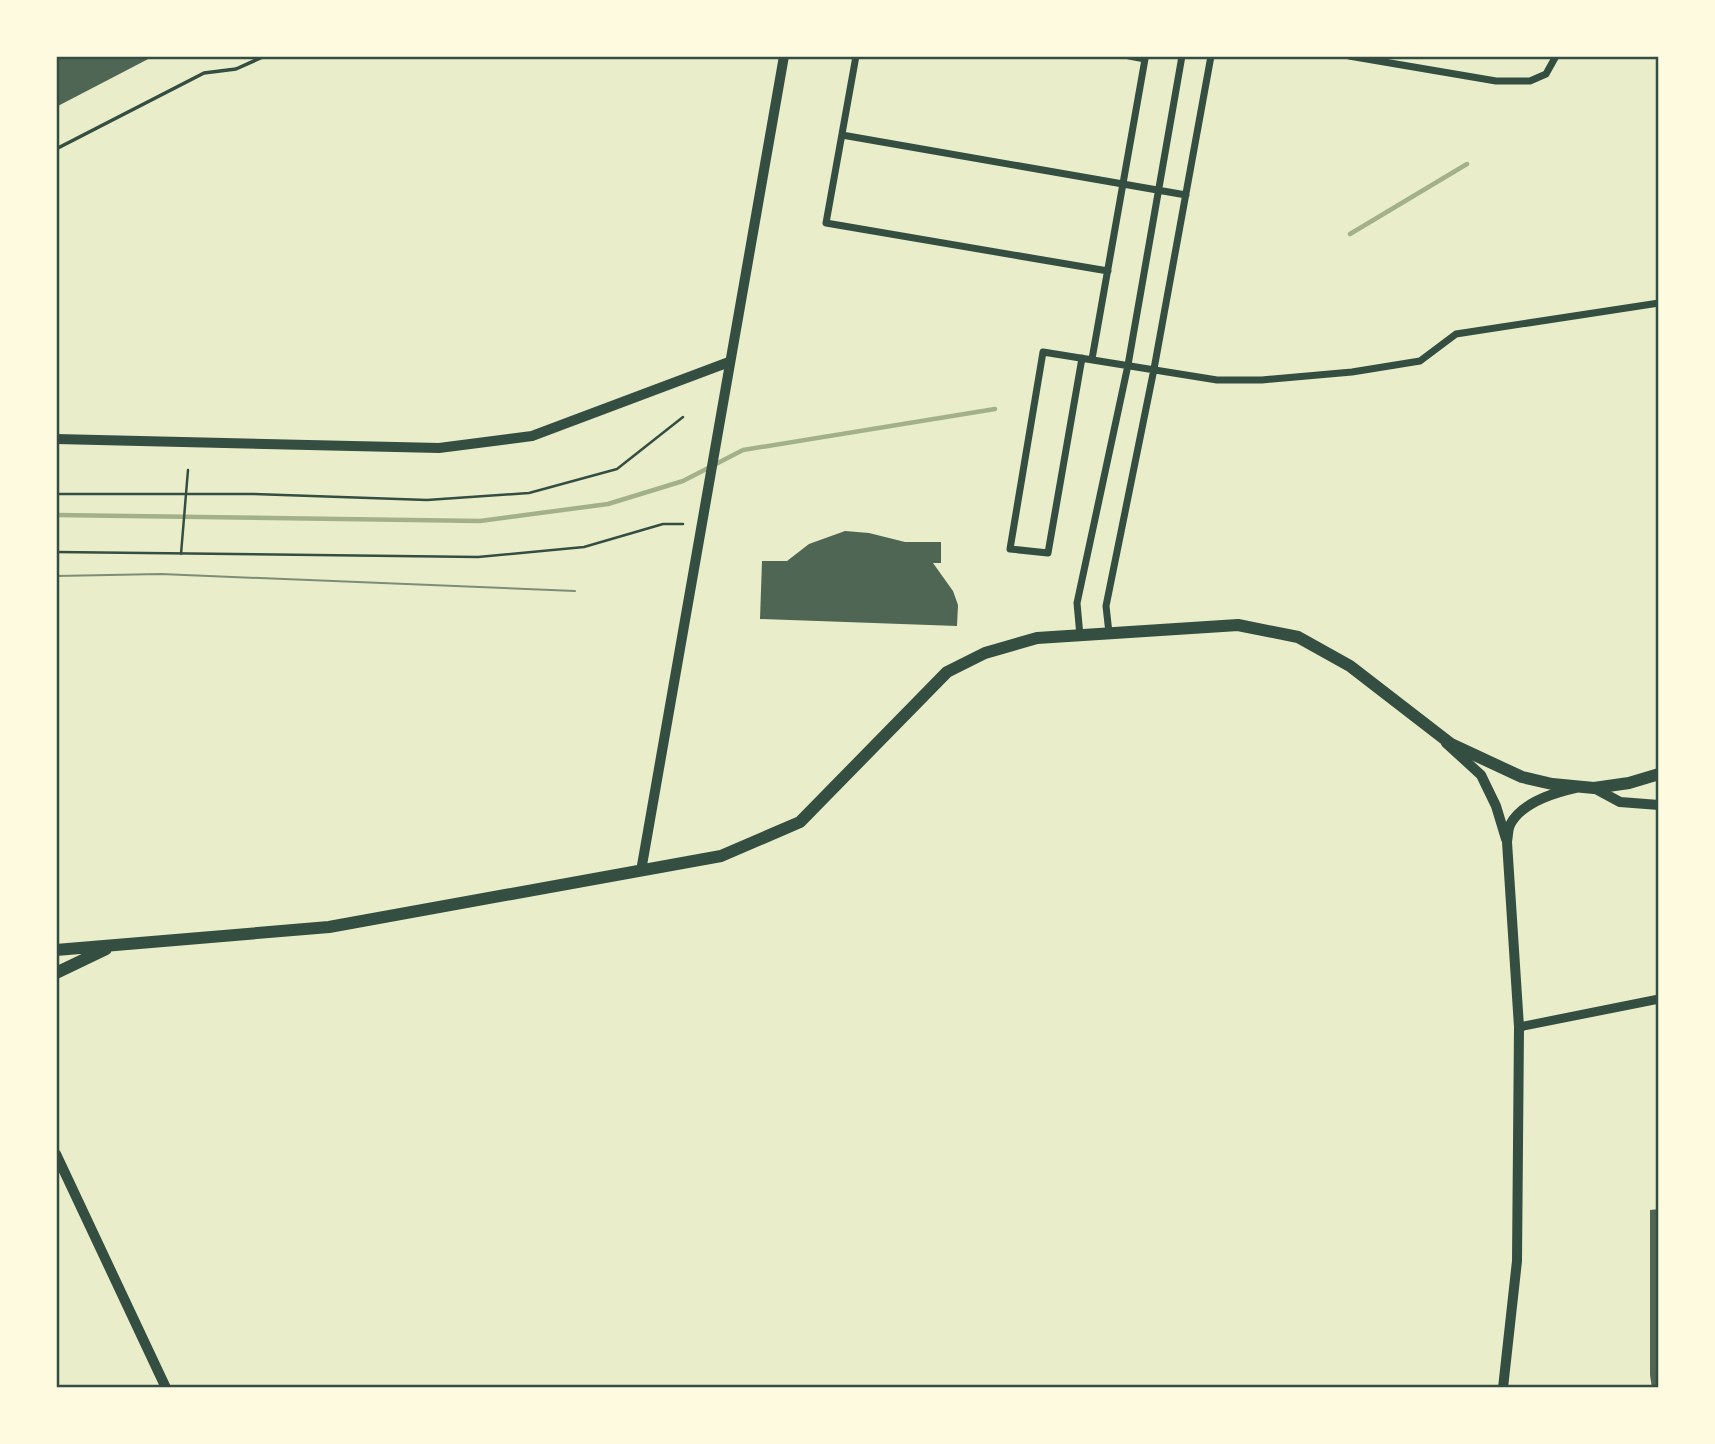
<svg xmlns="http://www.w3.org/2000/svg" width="1715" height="1444" font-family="Montserrat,sans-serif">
<rect width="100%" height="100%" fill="#e9edc9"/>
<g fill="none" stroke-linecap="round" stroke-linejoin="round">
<path stroke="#a3b18a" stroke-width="4.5" d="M1350 234 1467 164
M56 515 480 521 608 504 683 481 743 450 995 409"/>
</g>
<path fill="#4f6655" d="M56 56H154L56 107Z
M845 531 869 533 905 542H941V563H933L953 591 958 605 957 626 760 619 762 561H787L809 544Z
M1659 1209V1388H1652L1650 1375V1210Z"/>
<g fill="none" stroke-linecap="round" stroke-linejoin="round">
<path stroke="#344e41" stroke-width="2.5" d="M56 494H254L427 500 529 493 617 469 683 417
M56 552 478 557 584 547 663 524H683
M181 554 188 470"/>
<path stroke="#344e41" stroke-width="3.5" d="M56 149 204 73 236 69 265 56"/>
<path stroke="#344e41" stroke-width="7" d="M856 56 826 223 1108 271
M1349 56 1496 81H1530L1546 74 1556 56
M842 135 1186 195
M1082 358 1048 553 1010 549 1043 352 1217 380H1262L1352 372 1420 361 1456 334 1659 303
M1092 359 1145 59 1129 56
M1109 633 1106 606 1154 369 1211 56
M1080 636 1077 603 1128 365 1182 56"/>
<path stroke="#344e41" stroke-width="9" d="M1519 1027 1659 999"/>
<path stroke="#344e41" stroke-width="10" d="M56 439 439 448 532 436 729 362
M1446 743 1481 775 1496 806 1506 839
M1594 788 1620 802 1659 805
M641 871 784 56
M56 1154 166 1388
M1503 1388 1517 1261 1519 1027 1507 842C1508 836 1508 829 1510 825 1521 803 1553 793 1575 788"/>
<path stroke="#344e41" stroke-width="12" d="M56 950 329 927 721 856 800 822 947 672 985 653 1037 638 1238 625 1298 637 1350 666 1451 744 1522 777 1552 784 1594 788 1629 783 1659 774
M56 973 106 949"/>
<path stroke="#7c8e77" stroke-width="2" d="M56 576 161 574 575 591"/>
</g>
<rect width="1715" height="1444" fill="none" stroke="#fefae0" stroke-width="116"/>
<rect x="58" y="58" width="1599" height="1328" fill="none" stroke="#344e41" stroke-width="2.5"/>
</svg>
